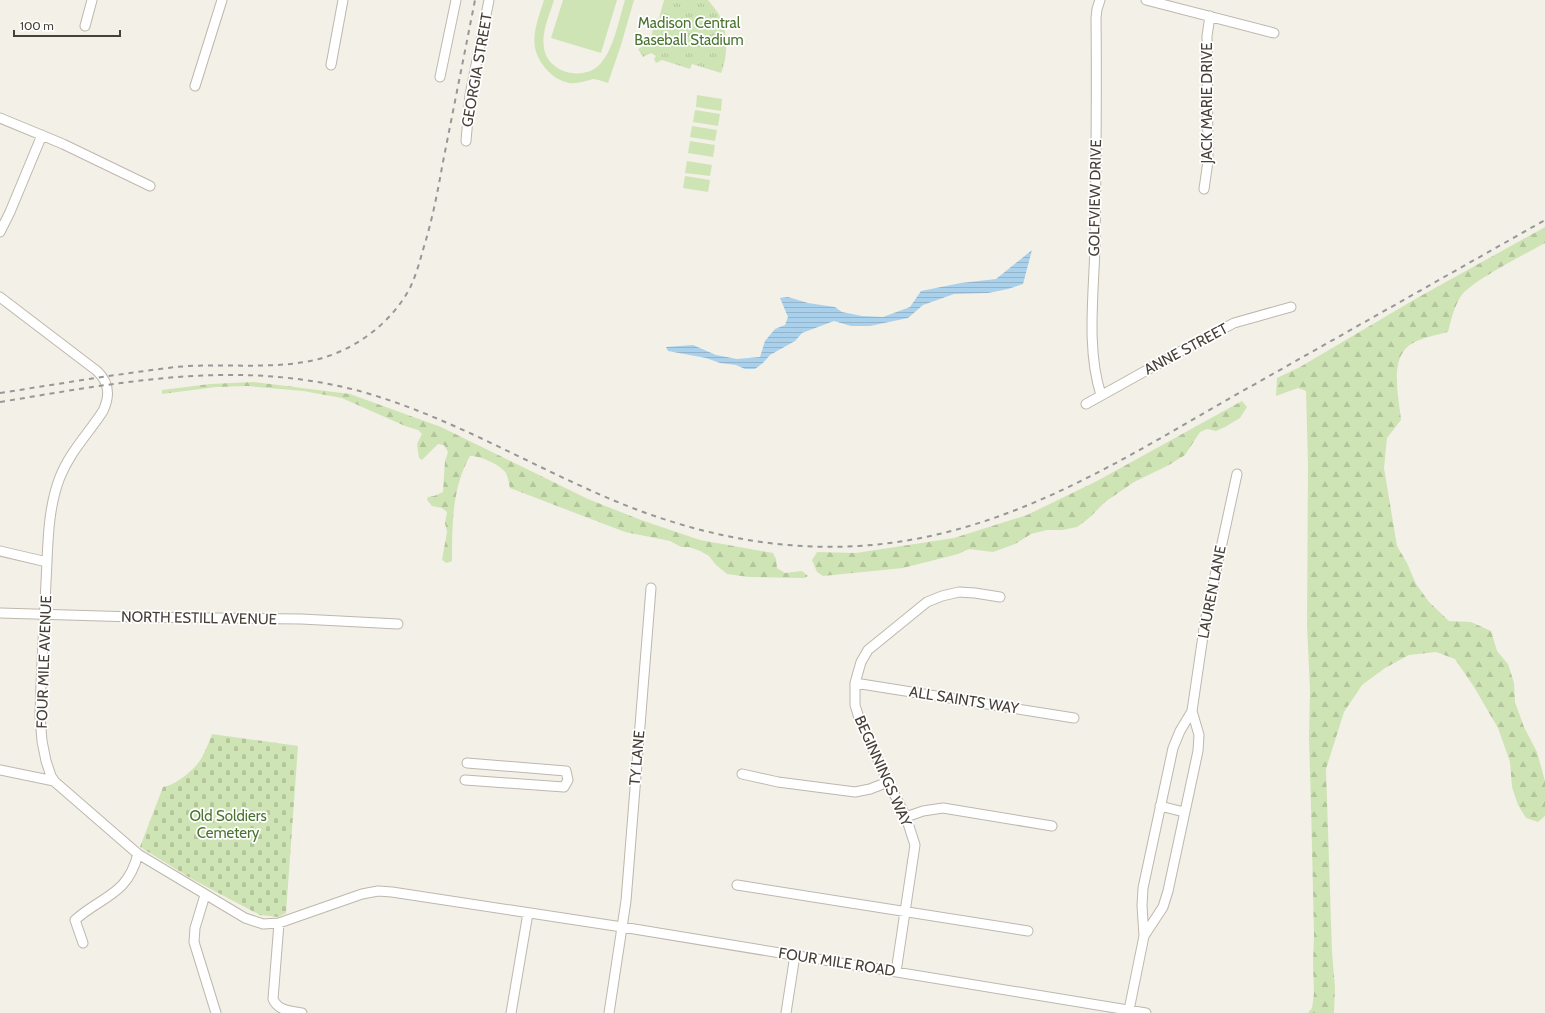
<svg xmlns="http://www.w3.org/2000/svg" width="1545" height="1013" font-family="Cabin,sans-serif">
<defs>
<pattern id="forest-firs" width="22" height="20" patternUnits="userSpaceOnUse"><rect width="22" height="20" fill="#cfe4b4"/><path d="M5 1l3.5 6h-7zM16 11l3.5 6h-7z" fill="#b3c59b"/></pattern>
<pattern id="cemetery-stones" width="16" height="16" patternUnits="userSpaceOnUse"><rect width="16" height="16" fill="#cfe4b4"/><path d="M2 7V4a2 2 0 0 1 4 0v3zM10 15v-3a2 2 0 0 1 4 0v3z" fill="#b3c59b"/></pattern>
<pattern id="park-tufts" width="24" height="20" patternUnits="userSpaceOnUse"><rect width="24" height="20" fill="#cfe4b4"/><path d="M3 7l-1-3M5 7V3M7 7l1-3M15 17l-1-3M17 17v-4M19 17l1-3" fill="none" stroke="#b3c59b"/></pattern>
<pattern id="water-rules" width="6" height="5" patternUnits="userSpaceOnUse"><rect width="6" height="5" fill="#a9d1eb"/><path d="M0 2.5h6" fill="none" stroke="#93b4ca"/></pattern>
</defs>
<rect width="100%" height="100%" fill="#f3f0e8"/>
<path fill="url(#forest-firs)" d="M1545 227V243C1527 253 1470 282 1461 296 1454 307 1451 320 1448 332 1437 335 1423 337 1413 343 1388 356 1399 397 1401 420L1387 438 1384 468 1397 546 1407 563 1416 584 1429 602 1449 621 1471 622 1491 631 1497 651 1508 664 1514 683 1515 702 1524 727 1537 752 1545 781V816L1538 822 1526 818 1518 805 1512 787 1510 762 1498 728 1474 687 1455 659 1436 652 1409 655 1385 668 1362 685 1344 712 1326 769 1332 952 1335 987 1334 1013H1308L1312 1008 1314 993 1313 964 1314 934 1311 806 1309 739 1310 690 1307 626 1308 465 1306 391 1298 388 1276 396 1277 378 1300 367 1417 298Z
M254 382 350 394 441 427 588 499 641 520 700 540 773 553 776 559 777 568 785 573 802 571 808 576 804 578 749 577 727 574 716 565 709 556 700 551 689 547H681L670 541 625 532 510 488C509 484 508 477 506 473 501 465 479 455 470 456 452 487 452 526 452 561L447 563 442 560 447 532 445 523 447 512 442 508 432 506 427 500 428 497 434 496 443 492 445 461 448 452 444 445 438 444 422 460 419 458 417 444 422 434 418 430 405 426 342 398 303 391 247 386 216 387 162 394V390L210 384Z
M1242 401 1247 407 1240 418 1225 427 1216 431 1207 429 1200 432 1185 455 1169 465 1134 482 1105 502 1089 518 1077 527 1062 530H1047L1031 534 1015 544 993 552 969 549 958 554 903 568 823 576 817 572 812 560 817 552 856 553 954 538 1027 515 1097 481Z"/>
<path fill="url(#cemetery-stones)" d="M212 734 298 746 286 913 278 917 260 915 192 879 140 847 163 787C176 785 196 769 202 757 206 750 209 742 212 734Z"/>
<path fill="url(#park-tufts)" d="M664 0H708C712 5 718 12 721 18 728 35 728 56 721 73L692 64 690 69 662 60 656 63 654 59 656 56 651 53 643 57 638 49 650 42 655 20 659 18Z"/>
<path fill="#cfe4b4" d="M544 0H554C550 14 541 32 544 48 548 74 585 82 601 63 614 48 619 19 625 0H634L621 45 608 83C604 82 598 79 593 79 585 81 578 84 569 83 560 81 552 76 546 69 526 46 536 26 544 0Z
M563 0H617L601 53 551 38Z
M697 95 722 99 721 111 696 107Z
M695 110 720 114 718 126 693 122Z
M692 126 717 130 715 141 690 137Z
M690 141 715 145 713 157 688 153Z
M687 161 712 165 710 176 685 173Z
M685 176 710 180 708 192 683 188Z"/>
<path fill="url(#water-rules)" d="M1032 250 1023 284 1008 289 988 293 954 294 923 305 908 318 870 326H851L834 321 802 333 795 341 770 355 763 363 755 369H745L736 365 720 363 706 358 668 351 666 347 693 345 716 355 737 359 760 357 765 341 775 329 785 325 788 317 780 298 788 297 808 303 835 307 842 312 862 316 883 317 910 307 921 291 961 283 996 279Z"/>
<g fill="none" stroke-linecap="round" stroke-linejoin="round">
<defs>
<path id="minor" d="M1100 0 1097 9 1096 18C1097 93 1096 169 1095 245 1094 292 1086 349 1101 395
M1146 0 1274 33
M85 26 92 0
M331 65 343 0
M440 77 456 0
M195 86 222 0
M0 118 63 144 150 186
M466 141 470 95 489 0
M1204 189 1208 161 1207 36 1210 16
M0 232 10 212 42 135
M0 297 97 371C110 383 110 396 103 411 88 434 70 452 60 477 47 510 48 548 46 582 44 627 41 671 40 716L42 741 46 761 51 776 55 782 138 854 245 918 263 924 279 923 362 894 378 891 392 892 622 927 1146 1013
M1086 404 1192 345 1234 323 1291 307
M0 551 47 562
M0 613 135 617 301 619 398 624
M855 683 1074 718
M0 770 54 781
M742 774 778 782 855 792 870 789 888 782
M465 780 564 787 568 780 566 771 467 763
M1160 806 1184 812
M906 817 923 811 943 808 1052 826
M737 885 1028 931
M205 895 195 928 194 942 216 1013
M279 923 273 999C278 1011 291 1011 302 1013
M1144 936 1163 907 1168 891 1198 751 1199 735 1192 711
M83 943 75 920C103 895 127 896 138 854
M896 972 915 845 906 817 888 782 859 718 855 705V683L861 662 868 650 927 602 942 596 959 592 975 593 1000 597
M1129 1010 1144 936 1142 906 1143 888 1173 748 1180 731 1192 711 1205 622 1237 474
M511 1013 528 913
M609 1013 626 901 651 588
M786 1013 795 955"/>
</defs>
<use href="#minor" stroke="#beb7ac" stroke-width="11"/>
<use href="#minor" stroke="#fff" stroke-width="9"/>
<path stroke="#979797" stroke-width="2" stroke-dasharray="5 5" stroke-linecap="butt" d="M0 393C58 384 117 374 176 367 218 363 262 369 305 362 348 355 389 327 410 288 415 277 419 265 422 253 431 225 437 196 442 167 453 111 464 56 475 0
M0 402C122 382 240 358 363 392 451 417 531 466 615 501 692 533 774 551 858 546 1007 537 1122 459 1248 388 1347 332 1446 276 1545 220"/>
</g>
<g text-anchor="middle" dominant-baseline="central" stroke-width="3.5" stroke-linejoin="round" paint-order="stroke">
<g font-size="15" fill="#49742f" stroke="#fff">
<text x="689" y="23">Madison Central<tspan x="689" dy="17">Baseball Stadium</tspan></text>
<text x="228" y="816">Old Soldiers<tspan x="228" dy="17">Cemetery</tspan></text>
</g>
<g font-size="15" fill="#464037" stroke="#fff">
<text transform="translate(477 70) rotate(-80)">GEORGIA STREET</text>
<text transform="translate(1207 103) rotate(-90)">JACK MARIE DRIVE</text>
<text transform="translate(1095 198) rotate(-89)">GOLFVIEW DRIVE</text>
<text transform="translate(1186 349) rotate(-28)">ANNE STREET</text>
<text transform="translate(1212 592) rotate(-79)">LAUREN LANE</text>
<text transform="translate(199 618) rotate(1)">NORTH ESTILL AVENUE</text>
<text transform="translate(44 662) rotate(-88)">FOUR MILE AVENUE</text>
<text transform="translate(964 700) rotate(9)">ALL SAINTS WAY</text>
<text transform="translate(637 758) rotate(-85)">TY LANE</text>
<text transform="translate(883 771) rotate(66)">BEGINNINGS WAY</text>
<text transform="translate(837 962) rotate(9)">FOUR MILE ROAD</text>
</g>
</g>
<path d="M14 30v6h106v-6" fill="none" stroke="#464037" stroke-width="2"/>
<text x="20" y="30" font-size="12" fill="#464037" stroke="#ffffff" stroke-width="3" paint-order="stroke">100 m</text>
</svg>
